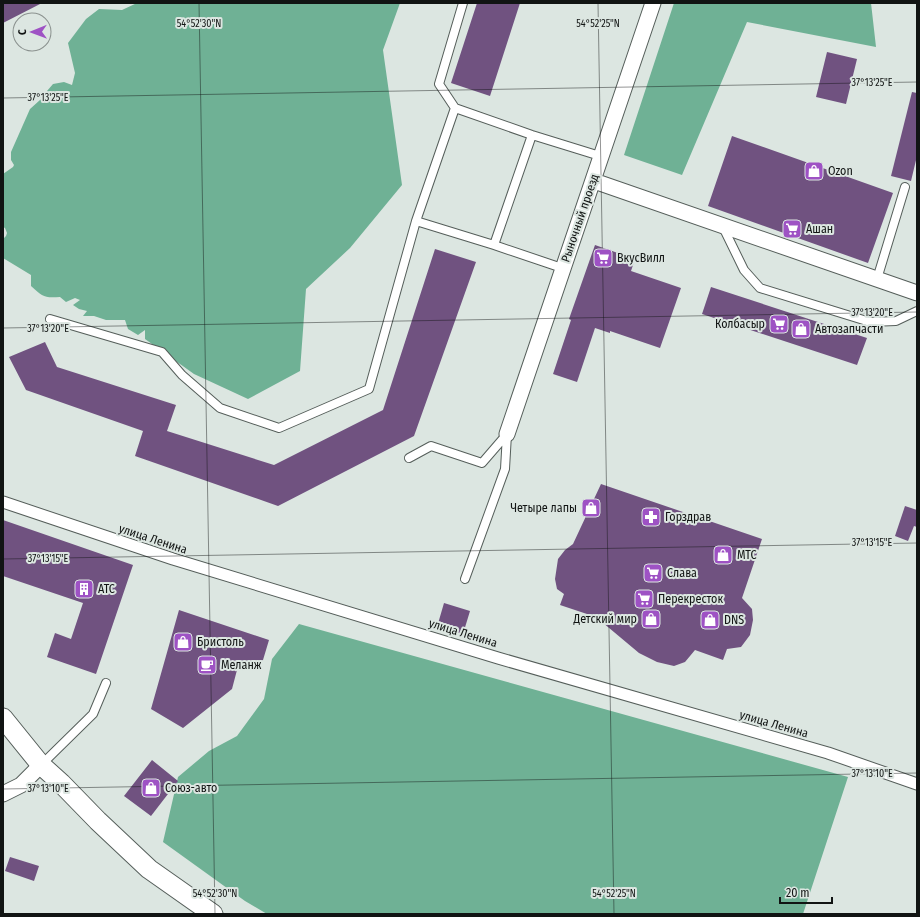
<svg xmlns="http://www.w3.org/2000/svg" width="920" height="917" font-family="'Fira Sans Condensed',sans-serif">
<rect width="100%" height="100%" fill="#dce6e1"/>
<path fill="#6fb195" d="M137 3H400L383 50 402 185 350 248 306 289 300 371 248 399 194 374 145 339V330L138 335 128 329 125 320H106L94 316H83L87 311 79 309 73 305 80 300 75 298 66 302 60 297C44 298 43 297 31 286V275L3 258V239L6 236 7 233 5 228 3 227V174L13 167 14 165 11 160V152L30 109 40 100 48 96 47 91 53 84 64 82 72 85 75 73 68 43 86 19 99 9 122 10Z
M674 3H871L876 47 747 22 682 175 624 155Z
M299 624 848 777 803 914H267L245 901 163 842 178 777 209 751 237 736 264 699 272 659Z"/>
<path fill="#705280" d="M3 3H42L3 23Z
M477 3H520L490 96 451 83Z
M827 52 857 59 846 104 816 97Z
M912 92 917 93V156L911 181 891 176Z
M732 136 893 193 868 263 708 206Z
M595 245 635 259 631 271 681 288 660 348 610 331V333L595 328 577 382 553 374 571 320 569 319Z
M435 249 476 262 414 436 278 506 135 456 143 431 26 390 9 357 45 342 57 367 176 405 167 431 274 465 383 410Z
M711 287 867 338 857 365 702 314Z
M601 484 762 539 742 598 752 609 753 620 750 635 741 647 727 649 723 660 695 650 685 662 674 666 657 662 639 653 596 617 560 605 564 594 557 589 555 579 558 559 565 550 573 544Z
M905 506 917 510V527L914 526 908 541 895 536Z
M3 520 133 565 96 674 47 657 55 633 71 639 83 603 3 576Z
M444 603 470 611 463 634 437 627Z
M179 610 269 640 263 660 237 670 232 689 183 728 151 709Z
M152 760 178 781 151 816 124 796Z
M10 857 39 866 34 881 5 871Z"/>
<g fill="none" stroke-linecap="round" stroke-linejoin="round">
<defs>
<path id="service" d="M455 108 532 135 600 156
M416 221 494 245 562 268
M723 227 744 270 760 288 870 322 896 321 917 311
M494 245 532 135
M877 279 905 187
M50 319 162 352 182 375 220 408 279 428 369 389 416 221 455 108 439 84 463 3
M409 458 431 446 482 463 507 434
M465 579 505 469 507 434
M41 765 93 714 106 683"/>
<path id="pedestrian" d="M3 502 173 559 498 658 828 753 917 784"/>
<path id="minor" d="M594 181 917 293
M507 434 653 3
M3 794 21 785 41 765"/>
<path id="tertiary" d="M3 718 41 765 61 783 98 821 149 869 213 914"/>
</defs>
<use href="#service" stroke="#555e5a" stroke-width="10"/>
<use href="#pedestrian" stroke="#555e5a" stroke-width="13"/>
<use href="#minor" stroke="#555e5a" stroke-width="17"/>
<use href="#tertiary" stroke="#555e5a" stroke-width="21"/>
<use href="#service" stroke="#fff" stroke-width="8"/>
<use href="#pedestrian" stroke="#fff" stroke-width="11"/>
<use href="#minor" stroke="#fff" stroke-width="15"/>
<use href="#tertiary" stroke="#fff" stroke-width="19"/>
</g>
<path fill="none" stroke="#111413" stroke-width="1" stroke-opacity="0.45" d="M199 3 215 914M598 3 614 914M3 98 917 82M3 328 917 312M3 559 917 543M3 789 917 773"/>
<defs>
<symbol id="shop-square" viewBox="-11 -11 22 22"><rect x="-9" y="-9" width="18" height="18" rx="4" fill="#9e52c4" stroke="#dce6e1"/><path d="M-5-2.5h2.3a2.7 3.5 0 0 1 5.4 0H5L5.5 6h-11ZM-1.5-2.5h3a1.5 2.3 0 0 0-3 0Z" fill="#fff"/></symbol>
<symbol id="supermarket-square" viewBox="-11 -11 22 22"><rect x="-9" y="-9" width="18" height="18" rx="4" fill="#9e52c4" stroke="#dce6e1"/><path d="M-6-5.5h2.5l.6 2H6L4.5 2H-2.5L-4.4-4H-6ZM-1.5 3.2a1.3 1.3 0 1 0 .1 0ZM3 3.2a1.3 1.3 0 1 0 .1 0Z" fill="#fff"/></symbol>
<symbol id="pharmacy-square" viewBox="-11 -11 22 22"><rect x="-9" y="-9" width="18" height="18" rx="4" fill="#9e52c4" stroke="#dce6e1"/><path d="M-2-6h4v4h4v4h-4v4h-4v-4h-4v-4h4Z" fill="#fff"/></symbol>
<symbol id="building-square" viewBox="-11 -11 22 22"><rect x="-9" y="-9" width="18" height="18" rx="4" fill="#9e52c4" stroke="#dce6e1"/><path d="M-4-6H4V6H1V3H-1V6H-4ZM-2.5-4.3h1.7v1.8h-1.7ZM.8-4.3h1.7v1.8H.8ZM-2.5-1h1.7V.8h-1.7ZM.8-1h1.7V.8H.8Z" fill="#fff"/></symbol>
<symbol id="cafe-square" viewBox="-11 -11 22 22"><rect x="-9" y="-9" width="18" height="18" rx="4" fill="#9e52c4" stroke="#dce6e1"/><path d="M-5.5-4.5H6V0H3Q3 3.5 0 3.5H-2.5Q-5.5 3.5-5.5 0ZM3-3.2v2h1.7v-2ZM-6 4.5H4V6H-6Z" fill="#fff"/></symbol>
</defs>
<g fill-rule="evenodd">
<use href="#shop-square" x="803" y="160" width="22" height="22"/>
<use href="#supermarket-square" x="781" y="218" width="22" height="22"/>
<use href="#supermarket-square" x="592" y="247" width="22" height="22"/>
<use href="#supermarket-square" x="768" y="313" width="22" height="22"/>
<use href="#shop-square" x="790" y="318" width="22" height="22"/>
<use href="#shop-square" x="580" y="497" width="22" height="22"/>
<use href="#pharmacy-square" x="640" y="506" width="22" height="22"/>
<use href="#shop-square" x="712" y="544" width="22" height="22"/>
<use href="#supermarket-square" x="642" y="562" width="22" height="22"/>
<use href="#building-square" x="73" y="578" width="22" height="22"/>
<use href="#supermarket-square" x="633" y="588" width="22" height="22"/>
<use href="#shop-square" x="640" y="608" width="22" height="22"/>
<use href="#shop-square" x="699" y="609" width="22" height="22"/>
<use href="#shop-square" x="172" y="631" width="22" height="22"/>
<use href="#cafe-square" x="196" y="654" width="22" height="22"/>
<use href="#shop-square" x="140" y="777" width="22" height="22"/>
</g>
<g text-anchor="middle" dominant-baseline="central" stroke-width="4" stroke-linejoin="round" paint-order="stroke">
<g font-size="12" fill="#111413" stroke="#dce6e1" text-anchor="start">
<text x="828" y="171">Ozon</text>
<text x="806" y="229">Ашан</text>
<text x="617" y="258">ВкусВилл</text>
<text x="765" y="324" text-anchor="end">Колбасыр</text>
<text x="815" y="329">Автозапчасти</text>
<text x="577" y="508" text-anchor="end">Четыре лапы</text>
<text x="665" y="517">Горздрав</text>
<text x="737" y="555">МТС</text>
<text x="667" y="573">Слава</text>
<text x="98" y="589">АТС</text>
<text x="658" y="599">Перекресток</text>
<text x="637" y="619" text-anchor="end">Детский мир</text>
<text x="724" y="620">DNS</text>
<text x="197" y="642">Бристоль</text>
<text x="221" y="665">Меланж</text>
<text x="165" y="788">Союз-авто</text>
</g>
<g font-size="12" fill="#111413" stroke="#dce6e1">
<text transform="translate(580 218) rotate(-71)">Рыночный проезд</text>
<text transform="translate(153 539) rotate(18)">улица Ленина</text>
<text transform="translate(463 633) rotate(17)">улица Ленина</text>
<text transform="translate(774 724) rotate(16)">улица Ленина</text>
</g>
</g>
<g font-size="10" text-anchor="middle" fill="#111413" stroke="#dce6e1" stroke-width="4" stroke-linejoin="round" paint-order="stroke">
<text x="199" y="27">54°52'30"N</text>
<text x="598" y="27">54°52'25"N</text>
<text x="872" y="86">37°13'25"E</text>
<text x="48" y="101">37°13'25"E</text>
<text x="872" y="316">37°13'20"E</text>
<text x="48" y="332">37°13'20"E</text>
<text x="872" y="546">37°13'15"E</text>
<text x="48" y="562">37°13'15"E</text>
<text x="872" y="777">37°13'10"E</text>
<text x="48" y="792">37°13'10"E</text>
<text x="215" y="897">54°52'30"N</text>
<text x="614" y="897">54°52'25"N</text>
</g>
<rect width="920" height="917" fill="none" stroke="#111413" stroke-width="8"/>
<g transform="translate(32 32) rotate(269)"><circle r="19" fill="#dce6e1" stroke="#8b928f"/>
<path d="M0-3L7 15L0 10L-7 15Z" fill="#9e52c4"/>
<text y="-6" font-size="11" font-weight="bold" text-anchor="middle" fill="#111413">С</text>
</g>
<path d="M780 897v6h52v-6" fill="none" stroke="#111413" stroke-width="2"/>
<text x="786" y="897" font-size="12" fill="#111413" stroke="#dce6e1" stroke-width="3" paint-order="stroke">20 m</text>
</svg>
